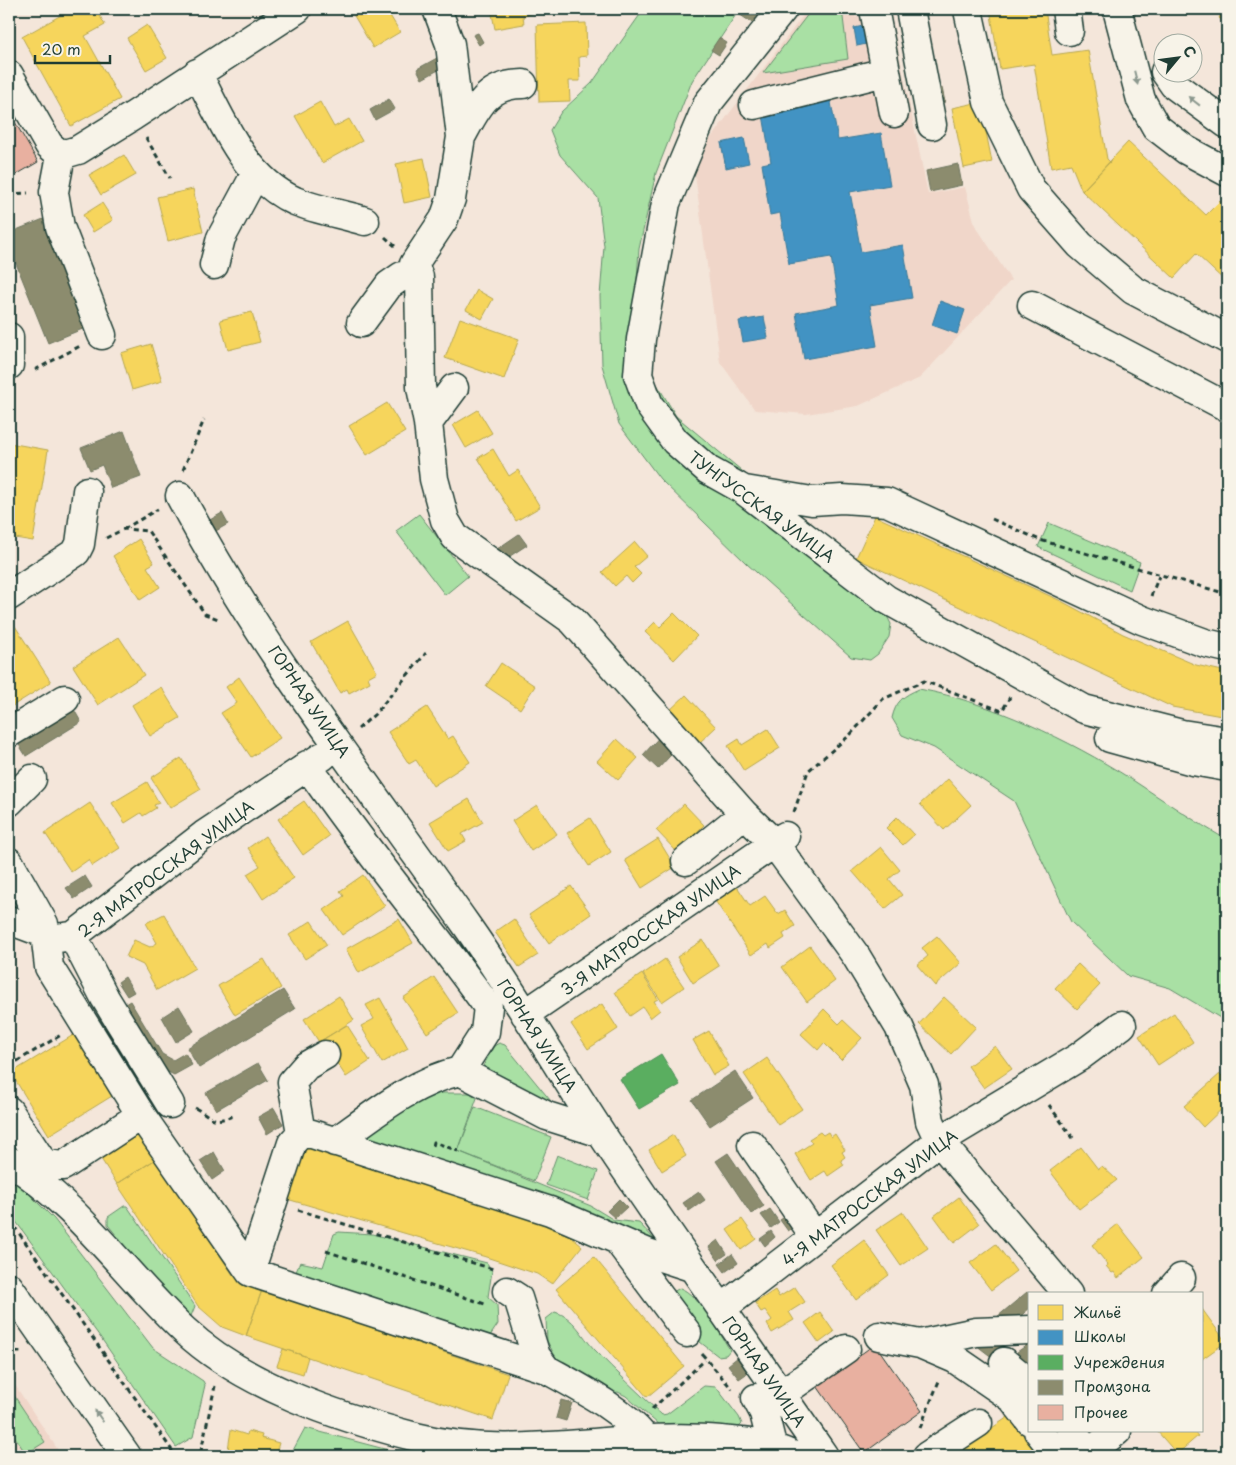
<svg xmlns="http://www.w3.org/2000/svg" width="1236" height="1465" font-family="'Playpen Sans',sans-serif">
<rect width="100%" height="100%" fill="#f4e6da"/>
<filter id="ink" filterUnits="userSpaceOnUse"><feTurbulence type="fractalNoise" baseFrequency=".02" numOctaves="2"/><feDisplacementMap in="SourceGraphic" scale="10" xChannelSelector="R" yChannelSelector="G"/><feConvolveMatrix kernelMatrix="1 2 1 2 8 2 1 2 1" color-interpolation-filters="sRGB"/></filter>
<g filter="url(#ink)">
<path fill="#f0d6c9" d="M808 9H854L855 17 891 15 928 194 965 187 975 225 1011 280 920 378 858 406 806 414 755 410 720 362 694 167 707 143Z
M9 1376 62 1456H9Z"/>
<path fill="#a9e0a4" stroke="#648e6c" d="M644 9H734L735 16 692 81 656 173 639 249 634 327 648 369 676 416 819 535 882 606 891 624 889 637 878 654 870 660 851 657 747 564 660 479 619 424 602 365 600 296 604 246 598 198 560 155 550 130 561 112 592 83Z
M812 9H842L848 59 763 73Z
M419 514 468 576 445 595 396 531Z
M1049 523 1140 562 1130 590 1038 547Z
M919 689C991 702 1069 740 1131 779 1163 800 1194 821 1227 840V1022L1170 988 1128 976 1071 922 1014 801 934 748 902 735 892 718C896 701 903 696 919 689Z
M499 1043 505 1045 555 1106 482 1068 494 1046Z
M432 1093H470L477 1098 458 1151 591 1206 614 1220 639 1223 657 1242 352 1136Z
M475 1107 551 1137 534 1181 458 1151Z
M557 1155 598 1171 588 1200 546 1185Z
M9 1174 54 1219 153 1348 203 1381 205 1385 193 1437 176 1447 103 1341 9 1212Z
M124 1206H127L195 1306 191 1316 184 1317 179 1313 108 1225V1217Z
M339 1232 372 1234 487 1263 492 1271 488 1297 497 1305 498 1324 488 1339 294 1277 300 1262 323 1267 334 1234Z
M680 1288C698 1294 720 1334 730 1350L726 1355 718 1356 700 1342 671 1299V1293Z
M555 1312C574 1317 582 1336 594 1349 616 1372 639 1393 662 1415L667 1414 704 1386 716 1387 739 1417 742 1424 738 1428 659 1425 626 1396 618 1392 606 1394 562 1369 547 1341 546 1319Z
M9 1388 45 1442 26 1454 9 1428Z
M305 1428 411 1456H290Z"/>
<path fill="#f6d55c" stroke="#b6a750" d="M72 9H96L105 25 85 36 120 99 71 126 22 37Z
M350 9H386L400 32 373 48Z
M491 9H533L534 13 523 16 524 24 495 29Z
M990 9H1045L1052 55 1088 50 1107 159 1110 162 1082 191 1071 164 1051 168 1034 64 1000 69Z
M1224 9H1227V23L1219 18Z
M586 23 587 56 579 57 580 81H569L570 101 539 102 537 25Z
M147 25 167 58 146 70 127 38Z
M320 102 334 127 349 119 362 141 322 163 295 116Z
M980 102 992 162 964 168 952 108Z
M1128 142 1206 215 1220 201 1227 208V283L1196 254 1174 278 1082 191Z
M124 155 136 175 101 195 89 175Z
M424 158 432 197 404 203 396 164Z
M193 189 203 232 168 241 157 197Z
M102 203 113 220 93 232 83 215Z
M477 290 493 299 482 319 466 310Z
M252 312 260 342 228 350 220 320Z
M460 318 519 339 504 379 445 358Z
M151 344 162 381 132 390 121 353Z
M387 403 405 432 367 455 349 426Z
M478 410 492 433 466 448 453 425Z
M9 443 48 450 33 541 9 537Z
M493 449 509 476 518 470 540 507 516 521 478 458Z
M875 516 1061 601 1123 634 1196 665 1227 672V717L1172 707 856 558Z
M139 539 154 563 147 567 160 587 140 600 113 556Z
M635 542 647 556 634 567 641 574 632 583 626 576 615 586 602 572Z
M674 613 697 636 674 660 645 632 655 622 660 627Z
M348 621 377 672 368 677 370 682 349 693 347 689 340 693 311 642Z
M15 626 51 682 9 708V630Z
M119 637 144 675 98 705 73 666Z
M501 663 535 686 520 709 486 686Z
M239 677 280 738 251 757 221 713 237 703 226 687Z
M161 687 180 718 150 736 132 705Z
M686 695 716 727 699 743 669 711Z
M427 707 448 739 453 736 470 762 433 786 416 760 409 764 388 732Z
M768 729 780 748 744 771 728 746 739 739 742 745Z
M617 739 638 758 618 780 597 761Z
M181 758 201 789 170 808 151 778Z
M948 779 971 805 944 830 920 804Z
M147 782 159 803 154 805 156 808 143 816 141 813 125 823 112 803Z
M469 799 483 822 462 834 466 841 448 851 430 822Z
M304 801 329 836 303 855 278 819Z
M90 803 120 848 92 866 88 860 71 872 45 833Z
M684 804 704 825 677 852 656 830Z
M537 805 557 834 531 851 512 821Z
M897 817 914 835 903 845 886 828Z
M590 818 611 852 589 866 567 833Z
M265 836 294 878 263 899 247 874 260 866 248 848Z
M658 839 675 867 642 888 625 860Z
M881 847 900 870 889 879 902 895 885 909 852 871Z
M363 875 385 906 342 935 324 910 344 896 340 891Z
M734 882 750 906 765 896 778 914 785 910 795 926 783 934 785 938 770 948 768 944 751 955 712 896Z
M571 886 591 914 549 943 529 915Z
M164 914 195 968 157 990 143 965 126 957 134 940 150 947 157 943 146 923Z
M399 919 413 943 359 973 346 949Z
M514 919 538 955 519 967 495 932Z
M311 921 327 945 305 959 289 935Z
M937 936 961 963 935 986 917 965 928 956 922 948Z
M703 940 719 966 693 983 677 957Z
M810 946 835 981 807 1002 782 967Z
M264 959 281 988 235 1015 218 986Z
M665 959 684 987 662 1002 643 974Z
M1078 964 1100 985 1077 1009 1055 988Z
M642 974 658 999 654 1001 660 1010 650 1018 643 1007 630 1016 615 992Z
M434 977 458 1013 427 1033 403 998Z
M339 996 354 1020 319 1042 304 1019Z
M944 997 976 1027 951 1054 919 1024Z
M380 998 408 1048 382 1063 361 1026 374 1019 366 1005Z
M602 1004 618 1029 588 1049 571 1024Z
M824 1009 839 1024 843 1020 862 1038 841 1060 824 1043 818 1050 801 1034Z
M1174 1013 1193 1042 1158 1065 1139 1036Z
M347 1025 370 1061 346 1077 322 1040Z
M709 1031 729 1066 713 1075 693 1040Z
M75 1034 112 1096 49 1135 11 1073Z
M995 1046 1012 1069 984 1088 968 1066Z
M767 1058 802 1109 778 1125 744 1074Z
M1220 1074 1227 1081V1104L1203 1127 1184 1106Z
M135 1127 156 1159 117 1184 96 1151Z
M820 1132 823 1135 828 1132 831 1137 835 1134 845 1150 842 1152 845 1157 841 1160 844 1165 828 1176 825 1171 811 1180 795 1154 812 1143 809 1139Z
M673 1135 686 1156 662 1171 649 1150Z
M296 1144 511 1209 560 1228 582 1246 552 1284 537 1274 486 1257 280 1197Z
M1081 1147 1098 1169 1102 1166 1117 1180 1079 1209 1050 1171Z
M156 1159 233 1275 245 1285 262 1290 246 1336 222 1327 198 1306 117 1184Z
M959 1197 979 1224 954 1243 934 1216Z
M903 1212 928 1248 901 1266 876 1230Z
M742 1219 756 1239 741 1250 727 1230Z
M1118 1224 1144 1257 1118 1278 1114 1272 1112 1273 1106 1266 1108 1265 1092 1245Z
M864 1240 889 1275 856 1300 831 1265Z
M996 1244 1016 1271 991 1290 970 1263Z
M594 1257 684 1366 647 1397 556 1289Z
M795 1287 805 1302 789 1312 794 1320 772 1333 767 1324 772 1320 765 1310 761 1312 755 1303 775 1290 779 1297Z
M262 1290 508 1374 493 1420 246 1336Z
M1202 1309 1226 1342 1202 1359Z
M820 1312 834 1332 819 1343 805 1323Z
M283 1349 308 1357 303 1374 277 1366Z
M1011 1415 1040 1456H951Z
M231 1430 247 1435 248 1431 262 1435 261 1438 279 1443 275 1456H227Z
M1157 1431H1194L1198 1436 1177 1454Z"/>
<path fill="#4393c3" stroke="#387998" d="M868 25 871 43 857 46 854 28Z
M830 97 838 140 881 133 890 185 850 192 861 252 903 245 912 298 870 305 877 346 804 359 796 313 839 305 831 257 789 264 780 213 770 215 762 164 771 162 762 109Z
M744 138 749 163 726 168 721 143Z
M940 301 965 310 957 334 932 325Z
M764 317 768 338 743 342 739 321Z"/>
<path fill="#5aae61" stroke="#488c54" d="M661 1054 680 1085 639 1109 620 1079Z"/>
<path fill="#8c8c6e" stroke="#6b745d" d="M731 9H763L754 24Z
M478 33 483 42 479 45 473 35Z
M719 38 727 43 719 55 711 50Z
M437 58 442 68 422 79 417 69Z
M942 88 945 102 936 104 933 90Z
M389 99 395 109 375 120 370 110Z
M958 164 962 185 930 192 926 171Z
M46 218 90 326 48 343 9 246V233Z
M124 431 141 477 111 488 102 465 90 470 81 448Z
M222 513 228 524 214 532 208 521Z
M519 534 527 545 504 560 497 549Z
M72 706 81 722 26 756 16 740Z
M664 732 679 746 658 769 643 755Z
M85 876 92 887 74 899 66 888Z
M125 977 134 992 127 996 118 982Z
M283 990 295 1009 199 1068 187 1048Z
M130 1001 162 1054 173 1060 185 1053 192 1065 174 1075 149 1062 117 1009Z
M179 1006 194 1031 176 1042 162 1017Z
M258 1063 268 1080 216 1110 206 1093Z
M735 1071 753 1098 710 1126 692 1100Z
M274 1108 283 1124 267 1134 258 1117Z
M214 1152 225 1171 212 1180 200 1161Z
M728 1153 764 1206 751 1214 716 1161Z
M699 1192 705 1200 689 1211 683 1203Z
M619 1199 627 1207 615 1218 607 1211Z
M770 1209 779 1222 771 1228 761 1215Z
M786 1216 794 1227 788 1231 780 1220Z
M771 1231 775 1237 765 1246 760 1239Z
M718 1240 727 1254 718 1260 709 1247Z
M732 1254 738 1263 725 1272 719 1264Z
M1027 1292 1030 1296V1308L1006 1328 997 1317Z
M984 1335 1001 1348 993 1358 976 1345Z
M1030 1343V1368L1017 1352Z
M738 1357 749 1372 739 1379 728 1365Z
M561 1400 572 1403 566 1421 556 1418Z"/>
<path fill="#e8b0a0" stroke="#1f3d34" d="M11 115 38 162 9 179V116Z
M875 1344 922 1411 864 1453 817 1386Z"/>
<g fill="none" stroke-linecap="round" stroke-linejoin="round">
<defs>
<path id="minor" d="M437 9 450 44 461 137 451 199 444 219 414 264 419 277 421 387 428 423 434 479 445 520 455 537 572 620 744 814 774 843 856 956 899 1027 924 1085 930 1121 939 1141 1068 1294
M783 9 708 103 666 203 641 339 638 375 649 405 675 441 708 470 742 489 886 599 1084 709 1182 734 1227 741
M874 9 894 113
M910 9 932 125
M1066 9 1069 31
M968 10 988 102 1031 189 1080 245 1133 290 1227 339
M197 73C222 119 243 178 295 201 317 210 342 214 365 221
M9 75 49 145 61 155 78 150 133 116 297 9
M754 105 885 72
M461 137C477 108 486 84 523 84
M61 155 54 192 60 227 102 335
M214 265 221 238 256 173
M1032 305 1227 407
M361 323 389 285 402 276 419 277
M9 337V365
M428 423 454 388
M745 490 812 501 842 499 887 502 1142 620 1205 643 1227 648
M180 496C260 648 369 786 467 926 515 994 557 1066 603 1136 675 1244 750 1349 824 1456
M9 596 76 552 80 544 87 491
M9 733 65 699
M1110 738 1193 761 1227 767
M307 765C364 849 429 925 488 1007L485 1032 460 1071C414 1081 373 1115 335 1142
M9 802 32 779
M686 861 744 814
M9 862 44 924 49 967 141 1115 250 1272 546 1369C580 1388 620 1408 645 1438
M9 920 57 938 73 936 204 835 323 756
M73 936 105 998 170 1104
M525 1014 785 836
M460 1071 547 1116 601 1133
M9 1111 40 1158 46 1164 63 1166 141 1115
M301 1133 292 1082 306 1066 325 1055
M752 1145 815 1237
M9 1161C78 1204 125 1275 184 1330 244 1386 338 1417 416 1437 517 1463 619 1431 721 1440 751 1443 766 1443 794 1456
M619 1242 687 1333
M250 1272 292 1143 301 1133 312 1134 550 1211 648 1253 691 1267
M507 1291 518 1298 536 1356 546 1369
M1167 1294 1181 1278
M721 1309 939 1141 1079 1057 1122 1025
M879 1336 920 1344 955 1359 1012 1398 1030 1421
M920 1344 976 1332 1030 1330
M1004 1362 1030 1383
M781 1394 846 1349
M756 1398 764 1413 772 1445
M1038 1431 1058 1456
M1071 1431 1089 1453
M927 1456 978 1423
M1085 1456 1117 1431"/>
<path id="major" d="M1117 9 1141 100 1156 127 1186 150 1227 172
M1165 72 1174 85 1227 124
M9 1287 127 1456"/>
</defs>
<use href="#minor" stroke="#1f3d34" stroke-width="31"/>
<use href="#major" stroke="#1f3d34" stroke-width="31"/>
<path stroke="#1f3d34" stroke-width="3" stroke-dasharray="5 4" stroke-linecap="butt" d="M146 138 170 178
M9 194 28 193
M385 237 395 246
M35 370 80 346
M183 470 204 420
M992 519 1040 540 1227 594
M124 529 158 509
M106 538 124 529 148 531 205 614 221 620
M1151 596 1159 576
M358 729 375 714 426 653
M794 812 808 771 850 735 883 699 924 681 1002 711 1010 697
M9 1066 61 1035
M1049 1105 1073 1138
M195 1108C213 1117 211 1124 233 1116
M433 1146 434 1142 458 1151
M298 1210 493 1269
M9 1219 176 1456
M326 1251 485 1304
M9 1345 17 1352H21
M702 1354 732 1389
M652 1409 705 1360
M920 1428 939 1381
M192 1456 201 1451 215 1386"/>
<use href="#minor" stroke="#f7f3e8" stroke-width="28"/>
<use href="#major" stroke="#f7f3e8" stroke-width="28"/>
</g>
<defs><path id="oneway-solid" d="M-6-.8H1V-3.2L6.5 0L1 3.2V.8H-6Z" transform="scale(1.25)"/></defs>
<g fill="#8b988e">
<use href="#oneway-solid" transform="translate(1136 78) rotate(76)"/>
<use href="#oneway-solid" transform="translate(1194 101) rotate(-142)"/>
<use href="#oneway-solid" transform="translate(99 1416) rotate(-125)"/>
</g>
</g>
<g text-anchor="middle" dominant-baseline="central" stroke-width="5" stroke-linejoin="round" paint-order="stroke">
<g font-size="16" fill="#1f3d34" stroke="#f7f3e8">
<text transform="translate(762 506) rotate(36)">ТУНГУССКАЯ УЛИЦА</text>
<text transform="translate(310 701) rotate(56)">ГОРНАЯ УЛИЦА</text>
<text transform="translate(165 868) rotate(-37)">2-Я МАТРОССКАЯ УЛИЦА</text>
<text transform="translate(650 929) rotate(-35)">3-Я МАТРОССКАЯ УЛИЦА</text>
<text transform="translate(538 1035) rotate(57)">ГОРНАЯ УЛИЦА</text>
<text transform="translate(869 1197) rotate(-37)">4-Я МАТРОССКАЯ УЛИЦА</text>
<text transform="translate(765 1371) rotate(55)">ГОРНАЯ УЛИЦА</text>
</g>
</g>
<rect width="1236" height="1465" fill="none" stroke="#f7f3e8" stroke-width="30"/>
<rect x="15" y="15" width="1206" height="1435" fill="none" stroke="#1f3d34" stroke-width="2" filter="url(#ink)"/>
<rect x="1028" y="1292" width="175" height="140" fill="#f7f3e8" stroke="#a1aaa0"/>
<rect x="1038" y="1305" width="25" height="15" fill="#f6d55c" stroke="#a1aaa0"/>
<text x="1074" y="1318" font-size="15" fill="#1f3d34">Жильё</text>
<rect x="1038" y="1330" width="25" height="15" fill="#4393c3" stroke="#a1aaa0"/>
<text x="1074" y="1342" font-size="15" fill="#1f3d34">Школы</text>
<rect x="1038" y="1355" width="25" height="15" fill="#5aae61" stroke="#a1aaa0"/>
<text x="1074" y="1368" font-size="15" fill="#1f3d34">Учреждения</text>
<rect x="1038" y="1380" width="25" height="15" fill="#8c8c6e" stroke="#a1aaa0"/>
<text x="1074" y="1392" font-size="15" fill="#1f3d34">Промзона</text>
<rect x="1038" y="1405" width="25" height="15" fill="#e8b0a0" stroke="#a1aaa0"/>
<text x="1074" y="1418" font-size="15" fill="#1f3d34">Прочее</text>
<g transform="translate(1178 58) rotate(61)"><circle r="24" fill="#f7f3e8" stroke="#a1aaa0"/>
<path d="M0-4L9 19L0 12L-9 19Z" fill="#1f3d34"/>
<text y="-8" font-size="14" font-weight="bold" text-anchor="middle" fill="#1f3d34">С</text>
</g>
<path d="M35 55v8h75v-8" fill="none" stroke="#1f3d34" stroke-width="2.5"/>
<text x="42" y="55" font-size="15" fill="#1f3d34" stroke="#f7f3e8" stroke-width="4" paint-order="stroke">20 m</text>
</svg>
